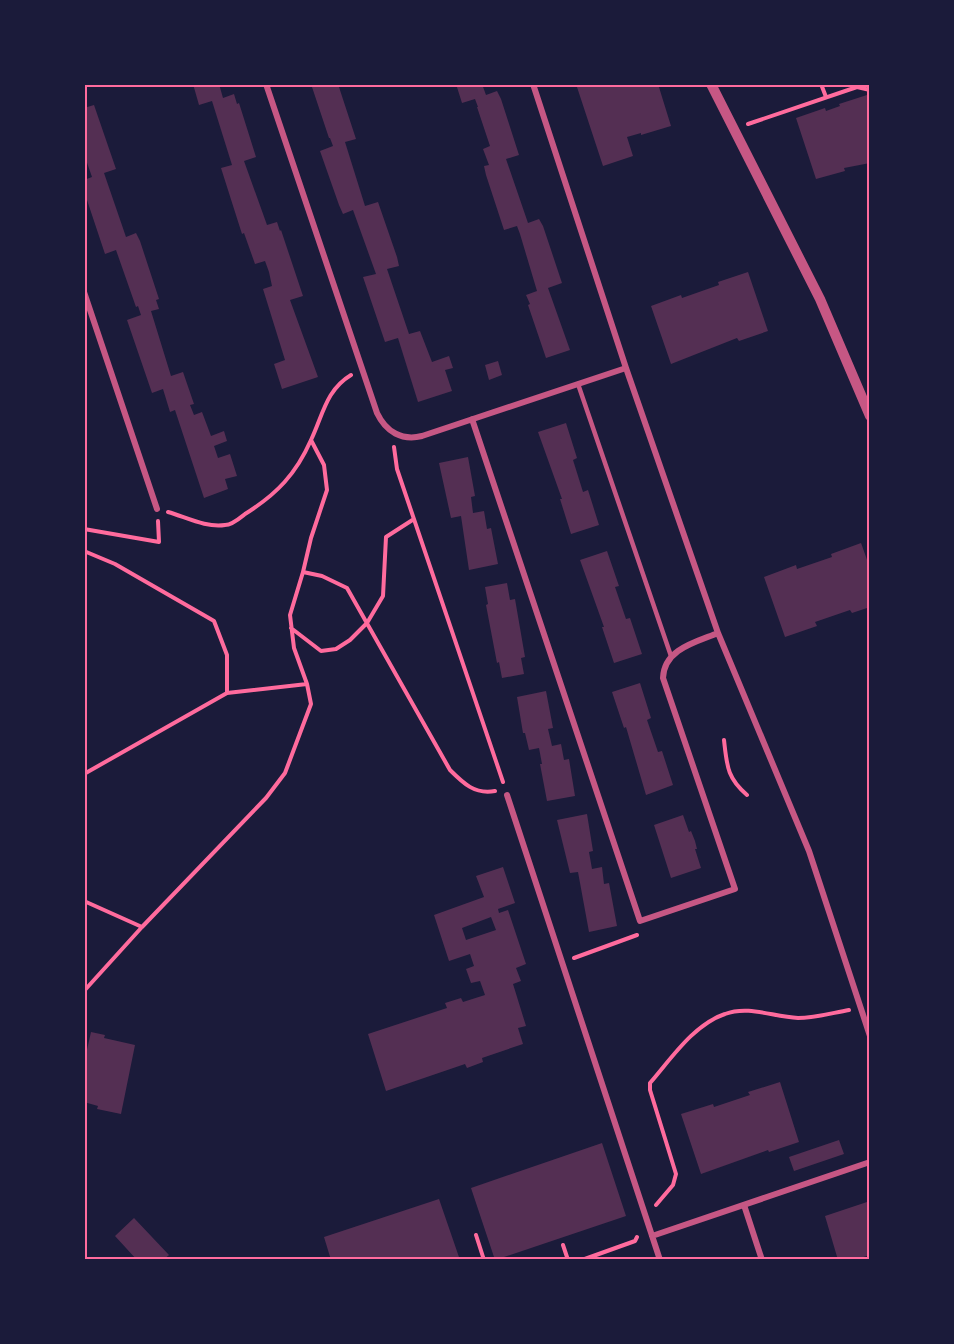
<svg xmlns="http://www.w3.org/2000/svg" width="954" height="1344" font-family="Figtree,sans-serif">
<rect width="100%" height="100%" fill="#1b1b3a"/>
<path fill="#542f53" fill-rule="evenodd" d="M193 84H219L223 98 234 94 237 104 239 103 256 157 244 161 267 225 277 222 280 231 281 230 303 296 290 300 318 377 282 389 274 364 285 360 263 289 272 286 269 272 265 261 255 264 244 233 242 234 221 168 232 165 212 101 199 105Z
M311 84H338L356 139 345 142 365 206 378 202 397 257 399 266 387 269 409 334 420 331 432 362 449 356 453 368 445 370 452 391 418 402 398 338 385 342 363 277 376 274 353 210 343 214 339 205 320 151 333 146 330 138H329Z
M456 84H482L486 95 497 91 501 99 519 155 506 159 528 223 539 219 543 226 562 283 548 288 570 350 546 358 528 305 530 304 526 295 537 291 520 234 517 226 504 230 486 175 484 166 489 165 483 149 490 146 477 107H478L475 99 462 103Z
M576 84H658L671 126 641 135V133L627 137 633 156 603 166Z
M867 95 870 105V163L844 168 845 171 816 179 796 118 825 108 826 111 840 106 839 104Z
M94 105 116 169 104 173 126 237 136 233 140 241 159 299 156 300 159 309 151 311 171 376 183 372 194 404 190 405 194 415 202 412 211 436 224 431 227 441 214 446 218 458 230 454 237 476 225 479 228 489 204 498 175 410 170 412 163 389 152 393 127 320 141 315 138 306 136 307 116 250 105 254 84 191V180L92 177 84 154V108Z
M748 272 768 331 739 341 737 338 671 364 651 306 681 295 682 298 719 285 718 282Z
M498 361 502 375 489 380 485 365Z
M566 423 577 458 573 460 583 492 588 490 599 525 571 534 560 499H562L538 432Z
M468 457 475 496 471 497 473 513 484 511 487 529 491 528 498 564 469 570 461 516 451 518 439 463Z
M861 543 870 568V607L852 613 850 610 815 622 817 626 785 637 764 577 796 565 797 569 832 557 831 554Z
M607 551 619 586 615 587 626 619 630 618 642 654 614 663 602 627H604L580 560Z
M507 583 510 600 515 599 525 657 521 658 524 674 502 678 499 662 497 663 486 605 488 604 485 587Z
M640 683 651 718 647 720 658 752 662 751 673 785 646 795 626 727 624 728 612 692Z
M546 691 553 728 548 729 552 746 561 744 564 760 569 759 575 796 547 801 540 764H542L539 748 529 750 525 733H523L517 697Z
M587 814 593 851 589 852 592 869 602 867 604 884 609 883 617 926 589 932 578 872 570 873 557 820Z
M683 815 689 832 691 831 695 841 697 849H695L701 868 671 878 654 825Z
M503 867 515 903 498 909 499 913 508 910 526 964 516 968 521 981 513 984 526 1026 518 1028 523 1044 482 1058 483 1062 467 1068 465 1064 386 1091 368 1034 447 1008 445 1003 461 998 463 1002 485 995 480 981 471 983 466 969 474 966 470 954 449 961 434 915 484 897 476 876ZM491 917 496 930 466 940 462 928Z
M91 1032 105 1035 104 1038 135 1045 121 1114 97 1109 98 1106 84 1102V1063Z
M780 1082 799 1142 769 1152 768 1150 701 1174 681 1114 713 1104 714 1107 750 1095 748 1092Z
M839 1140 844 1154 794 1171 789 1157Z
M602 1143 626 1216 495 1260 471 1188Z
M439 1199 460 1260H331L324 1237Z
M870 1201V1255L854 1260H838L825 1216Z
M134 1218 169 1255 163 1260H137L115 1236Z"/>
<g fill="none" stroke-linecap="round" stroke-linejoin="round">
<path stroke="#ff6b9d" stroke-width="4" d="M821 84 826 97
M748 124 857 87 870 90
M394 447 397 469 503 782
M168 512C186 517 206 528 225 525 232 525 240 518 245 514 277 494 296 474 311 440 323 415 326 390 351 375
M84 529 159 542 158 521
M84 551 115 564 214 621 227 655V693L307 684
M303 572 322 576 347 588 450 770C463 783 475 795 495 791
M291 628 321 651 336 649 350 640 367 623 383 596 386 537 414 519
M724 740C727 766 727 778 747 795
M84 774 227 693
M84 901 142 927
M574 958 637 935
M84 991 142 927 266 798 285 773 311 704 307 684 294 648 290 615 303 572 311 538 327 490 324 465 311 440
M656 1205 673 1185 676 1174 650 1090V1083C671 1059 693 1025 725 1014 749 1005 773 1017 798 1018 815 1018 832 1013 849 1010
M476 1235 484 1260
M563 1245 568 1260
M582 1260 635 1241 637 1237"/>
<path stroke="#c65784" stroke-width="4.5" d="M578 384 671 656"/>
<path stroke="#c65784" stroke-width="6" d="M266 84 377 413C386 432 402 441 422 436L626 368
M533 84 626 368 718 633 809 851 870 1036
M84 292 157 509
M472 419 640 921 735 889 663 678C664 649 696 642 718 633
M507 795 660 1260
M744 1205 762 1260
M652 1236 870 1162"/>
<path stroke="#c65784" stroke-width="10" d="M711 84 820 299 870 416"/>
</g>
<rect width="954" height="1344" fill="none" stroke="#1b1b3a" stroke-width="171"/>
<rect x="86" y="86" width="782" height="1172" fill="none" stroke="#ff6b9d" stroke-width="2"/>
</svg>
